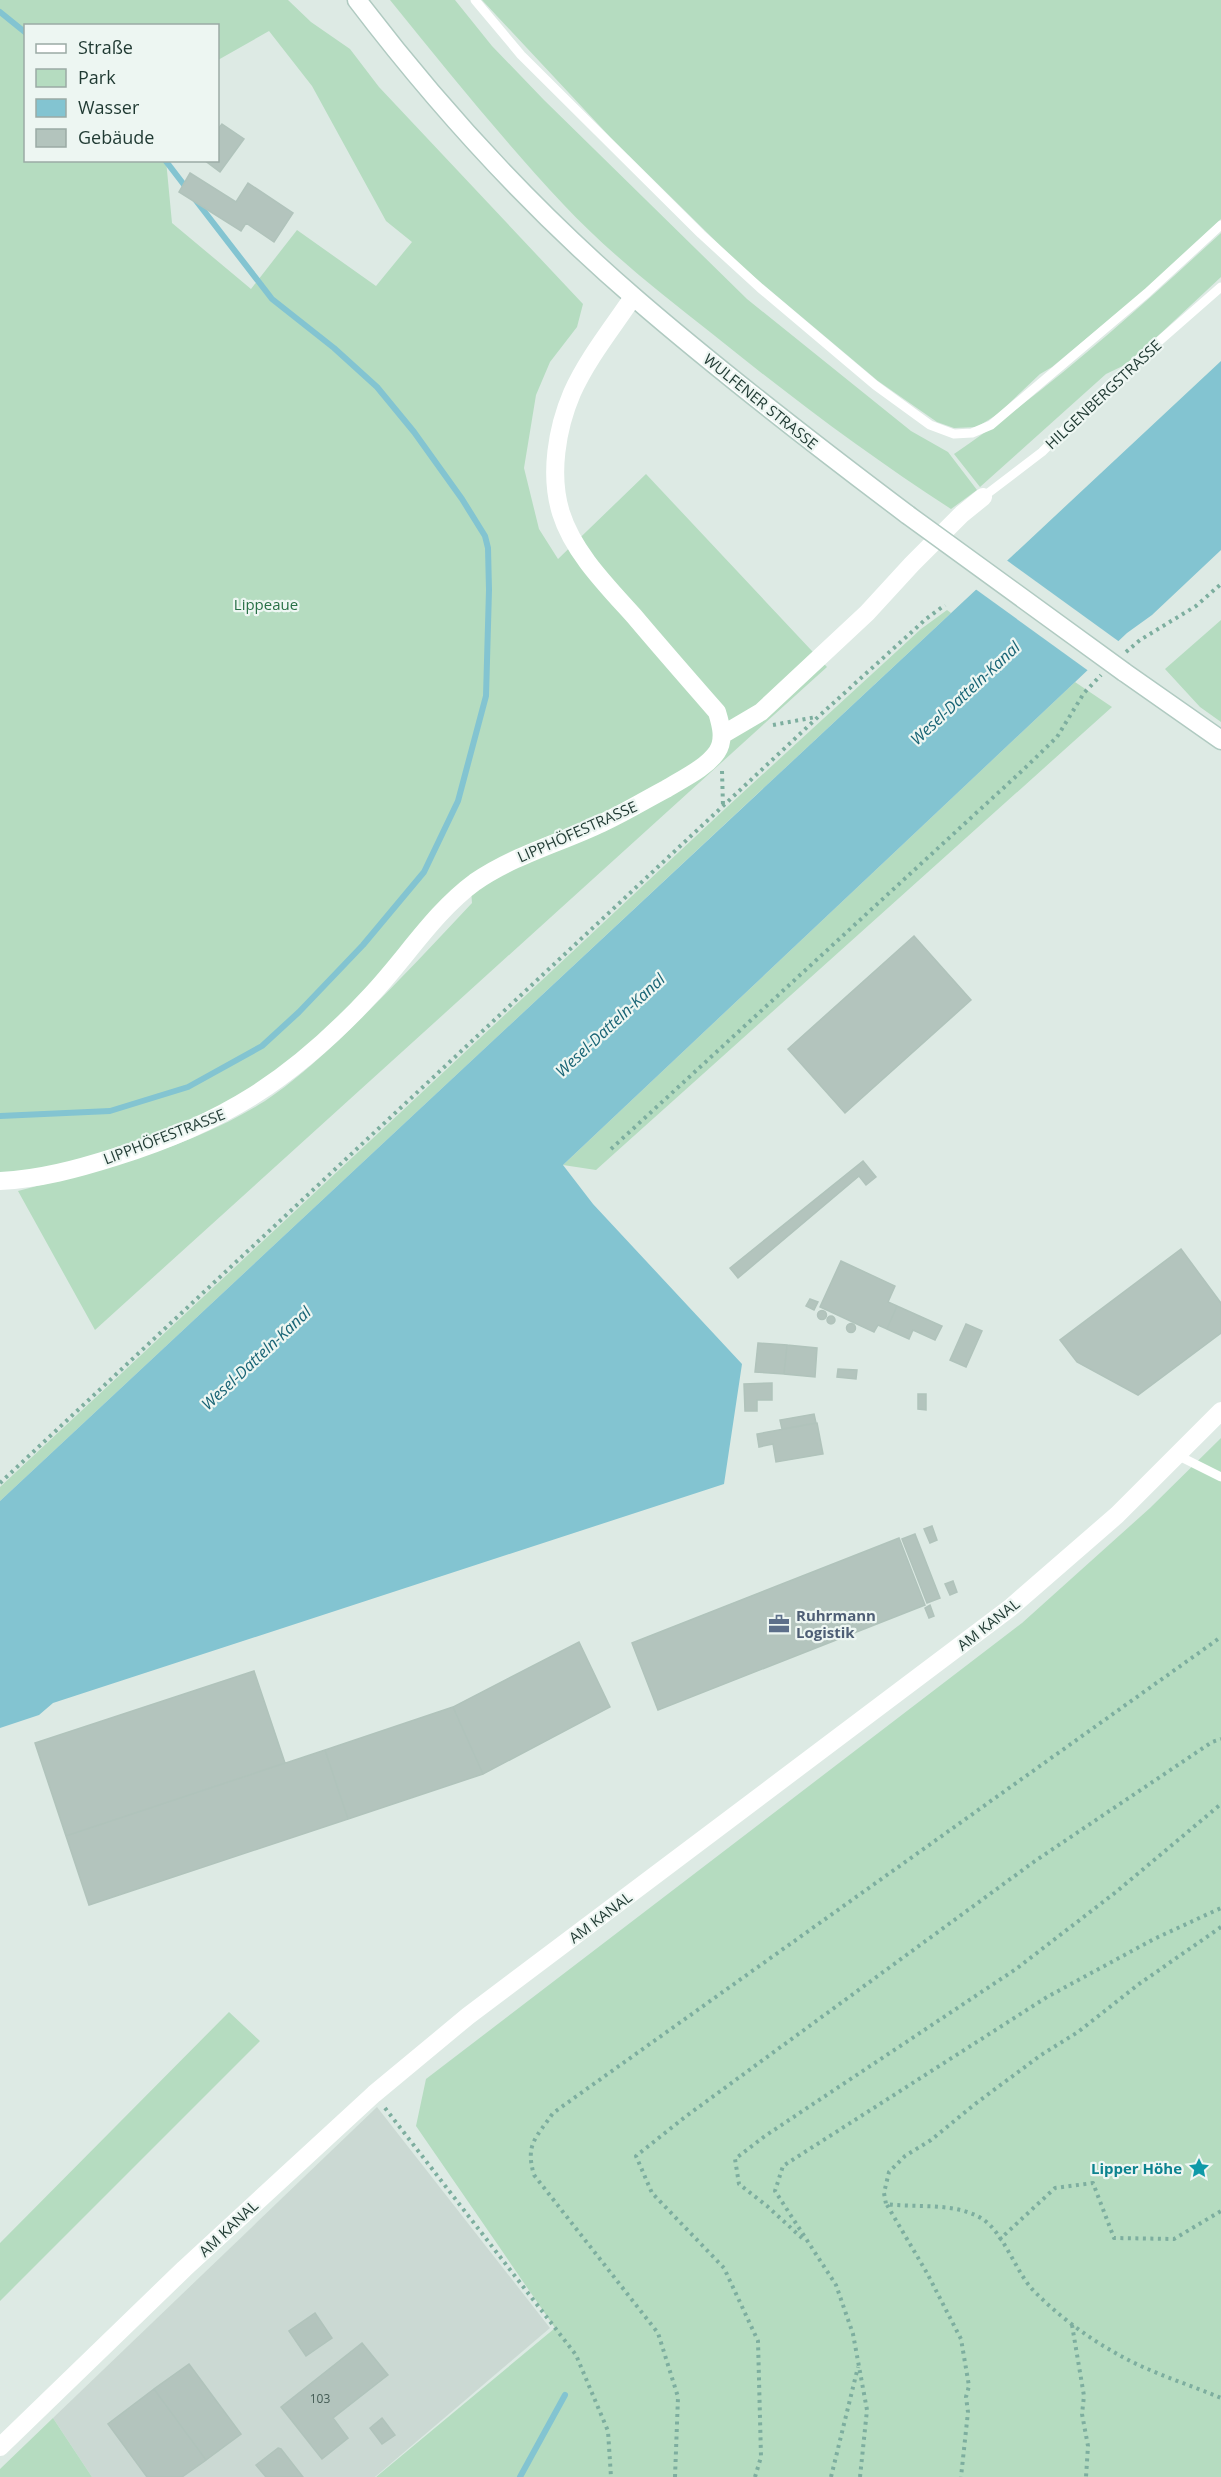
<svg xmlns="http://www.w3.org/2000/svg" width="1221" height="2477" font-family="'Open Sans',sans-serif">
<rect width="100%" height="100%" fill="#ddeae4"/>
<path fill="#cbd9d3" d="M377 2107 550 2328 375 2477H92L53 2418Z"/>
<path fill="#b5dcc0" fill-rule="evenodd" d="M0 0H288L311 22 350 49 379 87 583 304 577 327 550 362 536 395 524 468 539 529 558 559 646 474 827 667 95 1330 18 1191C103 1169 190 1148 265 1101 292 1083 315 1062 339 1040 385 996 428 950 472 903L470 878 287 1075 204 1126 0 1180ZM26 26H218V60L269 31 312 86 386 221 412 242 376 286 297 230 251 289 172 223 166 160H26Z
M390 0H455L492 46 544 100 747 299 911 431 948 452 977 490 951 509C867 455 788 395 710 332 659 292 607 251 563 204 502 139 446 69 390 0Z
M482 0H1221V219L1151 285 1052 367 1040 374 998 414 977 427 954 428 937 422 878 381 740 265 611 138Z
M1221 233V277L1129 363 1106 374 980 487 954 454C1050 389 1136 311 1221 233Z
M947 610 951 613 0 1501V1487L726 808 921 629Z
M1221 620V722L1200 707 1165 669Z
M1075 682 1112 707 596 1170 563 1165Z
M1221 1438V2477H376L555 2328 416 2126 426 2079 1022 1623 1150 1508Z
M229 2012 260 2041 0 2301V2243Z
M53 2418 92 2477H0V2469Z"/>
<path fill="#83c4d1" d="M1221 361V550L1152 615 1127 633 563 1165 593 1204 742 1364 724 1484 53 1703 39 1715 0 1728V1501Z"/>
<path fill="#ddeae4" d="M1005 559 1121 643 1090 672 974 588Z"/>
<g fill="none" stroke-linecap="round" stroke-linejoin="round">
<path stroke="#83c4d1" stroke-width="6" d="M0 12 26 33
M165 160 188 190
M0 1116 110 1111 188 1087 262 1046 299 1012 363 945 424 872 458 801 486 696 489 590 488 548 485 536 462 499 414 432 377 387 334 348 272 299 194 198
M520 2477 565 2395"/>
</g>
<path fill="#b3c4bd" stroke="#b0c3bb" stroke-width="1.5" d="M222 124 244 139 220 172 204 160H218V129Z
M190 173 236 202 248 183 293 213 274 242 246 223 241 231 179 192Z
M914 936 971 1000 845 1113 788 1049Z
M863 1161 876 1177 866 1185 859 1176 738 1278 730 1268Z
M1181 1249 1221 1303V1333L1138 1395 1077 1362 1060 1340Z
M841 1261 895 1286 888 1302 897 1306 887 1329 878 1325 874 1332 820 1307Z
M810 1299 818 1302 814 1310 806 1306Z
M897 1306 942 1326 935 1340 913 1330 909 1339 887 1329Z
M817.5 1315a4.5 4.5 0 1 1 9 0a4.5 4.5 0 1 1-9 0Z
M827 1320a4 4 0 1 1 8 0a4 4 0 1 1-8 0Z
M846.5 1328a4.5 4.5 0 1 1 9 0a4.5 4.5 0 1 1-9 0Z
M966 1324 982 1331 966 1367 950 1360Z
M758 1343 787 1345 784 1374 755 1372Z
M787 1345 817 1348 815 1377 784 1374Z
M838 1369 857 1370 856 1379 837 1377Z
M772 1383V1400H757V1411H745L744 1384Z
M918 1394H926V1410L918 1409Z
M814 1414 816 1423 782 1429 780 1420Z
M817 1423 823 1454 776 1462 773 1444 759 1447 757 1434Z
M932 1526 937 1540 930 1543 924 1529Z
M915 1534 940 1598 927 1603 902 1539Z
M899 1538 925 1605 658 1710 632 1643Z
M953 1581 957 1592 950 1595 945 1584Z
M930 1605 934 1616 929 1618 925 1608Z
M579 1642 610 1707 483 1774 453 1707Z
M254 1671 285 1763 66 1836 35 1743Z
M453 1707 483 1774 348 1819 325 1750Z
M325 1750 348 1819 89 1905 66 1836Z
M315 2313 332 2338 306 2356 289 2331Z
M362 2343 388 2375 333 2418 348 2438 322 2459 281 2407Z
M189 2364 241 2434 206 2460 154 2389Z
M154 2389 206 2460 182 2477H147L108 2424Z
M382 2418 395 2435 382 2444 370 2428Z
M278 2448 281 2449 303 2477H266L256 2465Z"/>
<g fill="none" stroke-linecap="round" stroke-linejoin="round">
<defs>
<path id="secondary" d="M357 0C439 108 533 210 635 298 723 374 815 445 908 515
M1124 672 1221 740"/>
</defs>
<use href="#secondary" stroke="#b0cac1" stroke-width="21"/>
<path stroke="#7dae9f" stroke-width="4" stroke-dasharray="3 4.5" stroke-linecap="butt" d="M1126 652 1140 640 1196 606 1221 584
M773 725 816 717
M722 771 723 806
M611 1149 1024 769 1057 737 1084 693 1101 675
M0 1483 818 717 926 619 945 605
M1221 1927 1139 1984 1078 2032 1041 2055 975 2104 931 2140 905 2156 889 2172 884 2193 886 2204C917 2208 953 2202 981 2218 1003 2231 1015 2270 1032 2289 1057 2315 1088 2338 1119 2355 1151 2373 1188 2384 1221 2398
M385 2108 576 2355 608 2431 611 2477
M887 2205 927 2273 961 2339 969 2386 966 2397 968 2412 961 2477
M802 2238 767 2206 739 2184 735 2159 765 2136 1016 1969 1116 1892 1221 1804
M999 2240 1055 2188 1093 2183 1114 2238 1174 2239 1221 2211
M1072 2325 1084 2396 1082 2414 1088 2446 1086 2477
M675 2477 678 2397 658 2333 534 2175C525 2144 536 2138 553 2113L1221 1637
M755 2477 761 2457 758 2341 724 2268 652 2193 636 2156 685 2117 1035 1861 1212 1742 1221 1739
M831 2477 858 2367
M860 2477 867 2410 853 2334 836 2285 775 2191 783 2166 1047 1997 1154 1939 1221 1908"/>
<path stroke="#fff" stroke-width="9" d="M475 0 521 55 701 234 760 288 875 385 930 425 954 434 972 433 991 425 1147 293 1221 225
M983 497 1042 452 1109 385 1221 287
M1177 1455 1221 1477"/>
<path stroke="#fff" stroke-width="18" d="M722 735 761 712 867 613 912 564 962 514 983 497
M0 1181C40 1179 77 1169 115 1157 224 1123 293 1079 371 995 406 958 434 912 475 882 514 855 560 843 602 823 624 813 645 800 666 789 682 779 706 768 717 752 725 740 721 725 717 712 689 680 661 648 634 616 607 586 573 552 561 513 549 475 557 428 572 393 587 359 613 327 633 297
M0 2447 184 2269 374 2094 468 2016 1010 1608 1117 1515 1221 1411"/>
<use href="#secondary" stroke="#fff" stroke-width="18"/>
<defs>
<path id="secondary-bridge" d="M908 515 1124 672"/>
</defs>
<use href="#secondary-bridge" stroke="#b0cac1" stroke-width="21" stroke-linecap="butt"/>
<use href="#secondary-bridge" stroke="#fff" stroke-width="18"/>
</g>
<defs>
<symbol id="office-bare" viewBox="-9 -9 18 18"><path d="M-6-3h4V-5.5h4V-3h4V5H-6ZM-1-4.5V-3h2v-1.5ZM-6 0V1H6V0Z" fill="#5c6f8a" stroke="#edf6f2" stroke-width="2.5" paint-order="stroke"/></symbol>
<symbol id="sight-bare" viewBox="-9 -9 18 18"><path d="M0-6L1.8-2.2L6-1.7L2.9 1.2L3.7 5.4L0 3.3L-3.7 5.4L-2.9 1.2L-6-1.7L-1.8-2.2Z" fill="#0f9aa8" stroke="#edf6f2" stroke-width="2.5" paint-order="stroke"/></symbol>
</defs>
<g fill-rule="evenodd">
<use href="#office-bare" x="764" y="1609" width="30" height="30"/>
<use href="#sight-bare" x="1184" y="2153" width="30" height="30"/>
</g>
<g text-anchor="middle" dominant-baseline="central" stroke-width="4.5" stroke-linejoin="round" paint-order="stroke">
<g font-size="12" fill="#445c55">
<text x="320" y="2398">103</text>
</g>
<g font-size="15" fill="#1f3932" stroke="#edf6f2">
<text transform="translate(1103 394) rotate(-43)">HILGENBERGSTRASSE</text>
<text transform="translate(761 401) rotate(39)">WULFENER STRASSE</text>
<text transform="translate(577 831) rotate(-24)">LIPPHÖFESTRASSE</text>
<text transform="translate(164 1136) rotate(-21)">LIPPHÖFESTRASSE</text>
<text transform="translate(988 1624) rotate(-38)">AM KANAL</text>
<text transform="translate(600 1917) rotate(-37)">AM KANAL</text>
<text transform="translate(228 2228) rotate(-43)">AM KANAL</text>
</g>
<g font-size="15" fill="#287046" stroke="#edf6f2">
<text x="266" y="604">Lippeaue</text>
</g>
<g font-size="15" font-weight="bold" fill="#4e5e75" stroke="#edf6f2" text-anchor="start">
<text x="796" y="1615">Ruhrmann<tspan x="796" dy="17">Logistik</tspan></text>
</g>
<g font-size="15" font-weight="bold" fill="#0d838f" stroke="#edf6f2" text-anchor="end">
<text x="1182" y="2168">Lipper Höhe</text>
</g>
<g font-size="16" font-style="italic" fill="#186475" stroke="#edf6f2">
<text transform="translate(965 693) rotate(-43)">Wesel-Datteln-Kanal</text>
<text transform="translate(610 1025) rotate(-43)">Wesel-Datteln-Kanal</text>
<text transform="translate(256 1358) rotate(-43)">Wesel-Datteln-Kanal</text>
</g>
</g>
<rect x="24" y="24" width="195" height="138" fill="#edf6f2" stroke="#9baaa5" stroke-width="1.5"/>
<rect x="36" y="44" width="30" height="9" fill="#ffffff" stroke="#9baaa5" stroke-width="1.5"/>
<text x="78" y="54" font-size="18" fill="#1f3932">Straße</text>
<rect x="36" y="69" width="30" height="18" fill="#b5dcc0" stroke="#9baaa5" stroke-width="1.5"/>
<text x="78" y="84" font-size="18" fill="#1f3932">Park</text>
<rect x="36" y="99" width="30" height="18" fill="#83c4d1" stroke="#9baaa5" stroke-width="1.5"/>
<text x="78" y="114" font-size="18" fill="#1f3932">Wasser</text>
<rect x="36" y="129" width="30" height="18" fill="#b3c4bd" stroke="#9baaa5" stroke-width="1.5"/>
<text x="78" y="144" font-size="18" fill="#1f3932">Gebäude</text>
</svg>
